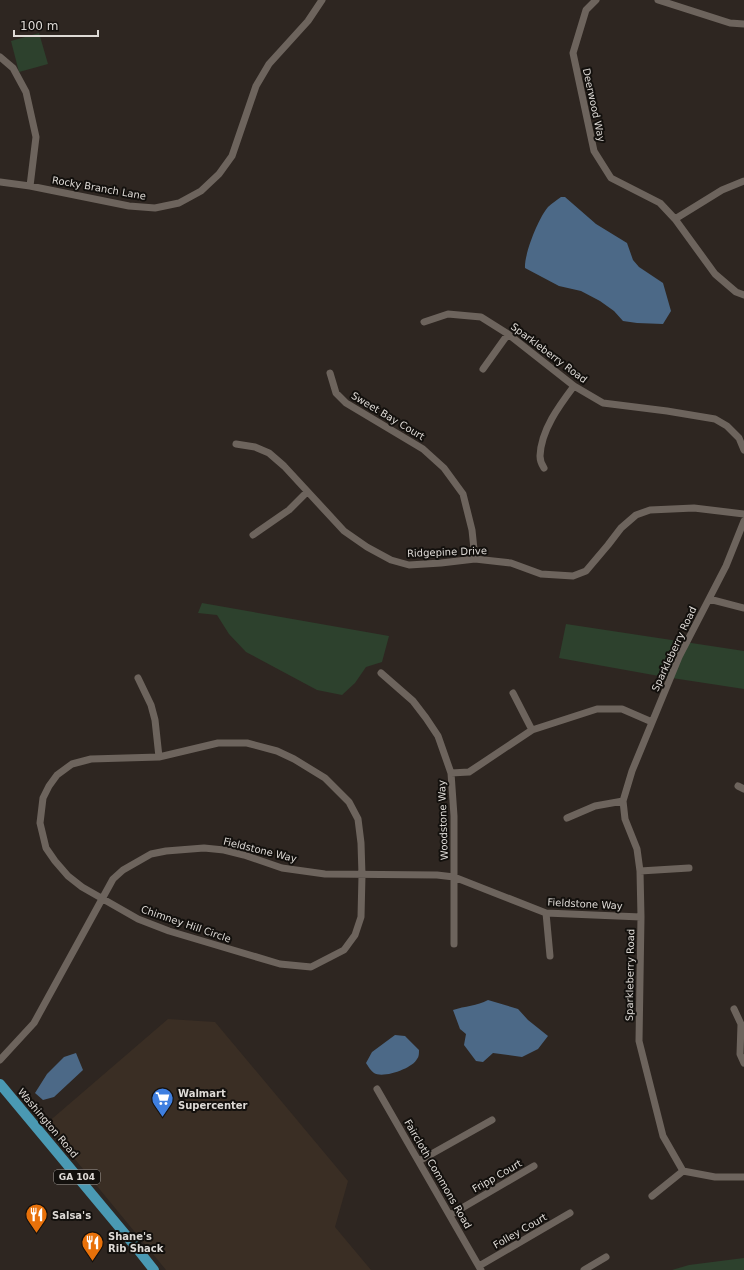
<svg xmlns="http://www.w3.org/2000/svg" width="744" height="1270" font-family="'DejaVu Sans',sans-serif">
<rect width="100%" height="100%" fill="#2e2621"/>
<path fill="#3a2e24" d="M168 1019 215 1022 348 1181 335 1227 371 1270H166L46 1124Z"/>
<path fill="#2d412d" d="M39 33 48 64 19 72 11 41Z
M202 603 389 636 382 662 366 667 355 683 342 695 317 690 246 652 229 634 217 615 198 613Z
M566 624 744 651V689L659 676 559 658Z
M744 1258V1270H672L689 1265Z"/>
<path fill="#4c6987" d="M561 197H565L596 224 627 243 633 260 639 267 663 283 671 311 663 324 637 323 623 321 614 311 600 301 581 291 559 286 525 268C524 254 539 217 548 207 552 203 557 200 561 197Z
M488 1000 518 1009 528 1020 548 1036 538 1049 522 1057 493 1053 483 1062 476 1061 464 1045 466 1034 460 1029 453 1010C465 1006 477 1006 488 1000Z
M395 1035 405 1036 419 1050C419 1053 419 1057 417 1059 413 1068 383 1079 374 1073 371 1071 368 1066 366 1063L372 1052Z
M76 1053 83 1070 54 1097 43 1100 35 1093 47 1074 64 1057Z"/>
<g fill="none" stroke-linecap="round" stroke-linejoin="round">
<path stroke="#6d645d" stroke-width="7" d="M596 0 586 10 573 53 594 151 611 178 660 203 675 219 715 274 736 292 744 295
M658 0 730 23 744 24
M0 57 13 68 26 92 36 137 30 186
M0 182 30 186 129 206 155 208 179 203 201 191 219 174 232 156 256 86 269 64 308 21 322 0
M675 219 722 190 744 181
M424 322 448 314 481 317 508 334 574 386 603 403 667 411 715 419 727 426 739 438 744 450
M483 369 508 334
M330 373 336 393 346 403 423 449 444 468 463 494 472 530 475 559
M236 444 255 447 269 453 284 466 344 531 367 547 391 560 409 565 441 563 475 559 511 563 541 574 573 576 586 571 608 545 621 528 636 515 650 510 694 508 744 514
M544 468C542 465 540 460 540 456 541 430 559 406 574 386
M253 535 289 510 307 492
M709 599 744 608
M381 673 413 701 426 718 438 736 451 773 454 816V944
M138 678 151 705 155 720 159 757
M513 693 532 730
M218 743H247L277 751 294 759 325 778 349 802 358 819 361 843 362 875 361 917 355 935 344 950 311 967 280 964 169 931 138 919 82 887 68 876 55 861 46 848 40 823 43 798 49 786 57 775 72 764 91 759 159 757Z
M451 773 469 772 532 730 597 709H622L652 722
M738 786 744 789
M567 818 595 806 623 801
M640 871 689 868
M546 913 550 956
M734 1009 741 1024 740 1054 744 1063
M0 1060 34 1023 113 879 123 870 151 854 166 851 204 848 224 850 244 855 282 868 325 874 437 875 454 877 546 913 641 917
M377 1089 481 1270
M419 1161 492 1120
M683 1171 663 1136 639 1041 641 917 640 871 637 849 625 819 623 801 632 771 679 657 726 566 744 521
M683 1171 715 1177H744
M652 1196 683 1171
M450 1215 534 1166
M479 1266 570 1213
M584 1270 606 1257"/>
<path stroke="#4a99b3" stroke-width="10" d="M0 1084 135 1246 154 1270"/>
</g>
<defs>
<symbol id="supermarket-pin" viewBox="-11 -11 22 30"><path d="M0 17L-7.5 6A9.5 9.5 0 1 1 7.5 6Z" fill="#3f7fe0" stroke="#13100d"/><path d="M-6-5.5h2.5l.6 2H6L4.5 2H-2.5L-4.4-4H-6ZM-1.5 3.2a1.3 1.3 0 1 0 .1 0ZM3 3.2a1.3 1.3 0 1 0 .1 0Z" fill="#fff"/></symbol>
<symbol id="restaurant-pin" viewBox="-11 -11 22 30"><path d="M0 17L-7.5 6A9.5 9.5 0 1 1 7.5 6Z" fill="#e8710a" stroke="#13100d"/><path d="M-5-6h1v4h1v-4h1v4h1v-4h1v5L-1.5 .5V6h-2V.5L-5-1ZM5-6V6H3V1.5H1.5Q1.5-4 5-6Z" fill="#fff"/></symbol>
</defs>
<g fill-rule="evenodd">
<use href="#supermarket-pin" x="150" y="1086" width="25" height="34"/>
<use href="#restaurant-pin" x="24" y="1202" width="25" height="34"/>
<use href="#restaurant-pin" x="80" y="1230" width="25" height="34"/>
</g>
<g text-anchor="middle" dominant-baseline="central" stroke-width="4" stroke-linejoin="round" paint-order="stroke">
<rect fill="#13100d" stroke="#a19d9a" stroke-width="1" x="54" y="1170" width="46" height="14" rx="3"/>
<g font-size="9" font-weight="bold" fill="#dedad6">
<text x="77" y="1177">GA 104</text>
</g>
<g font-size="10" fill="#dedad6" stroke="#13100d">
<text transform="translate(594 105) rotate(78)">Deerwood Way</text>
<text transform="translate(99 188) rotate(10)">Rocky Branch Lane</text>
<text transform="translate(549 353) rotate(37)">Sparkleberry Road</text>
<text transform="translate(388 416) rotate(31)">Sweet Bay Court</text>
<text transform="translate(447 552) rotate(-2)">Ridgepine Drive</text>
<text transform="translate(674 649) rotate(-65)">Sparkleberry Road</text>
<text transform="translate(443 820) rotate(-92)">Woodstone Way</text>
<text transform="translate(260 850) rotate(14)">Fieldstone Way</text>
<text transform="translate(585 904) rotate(3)">Fieldstone Way</text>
<text transform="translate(186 924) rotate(19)">Chimney Hill Circle</text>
<text transform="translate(630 975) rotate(-89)">Sparkleberry Road</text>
<text transform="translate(48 1123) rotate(50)">Washington Road</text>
<text transform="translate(438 1174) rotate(60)">Faircloth Commons Road</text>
<text transform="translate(497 1176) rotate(-30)">Fripp Court</text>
<text transform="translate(520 1231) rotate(-30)">Folley Court</text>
</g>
<g font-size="10" font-weight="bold" fill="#dedad6" stroke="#13100d" text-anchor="start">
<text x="178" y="1093">Walmart<tspan x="178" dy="12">Supercenter</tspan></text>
<text x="52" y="1215">Salsa's</text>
<text x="108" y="1236">Shane's<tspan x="108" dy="12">Rib Shack</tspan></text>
</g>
</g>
<path d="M14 30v6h84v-6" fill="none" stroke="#dedad6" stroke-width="2"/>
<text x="20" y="30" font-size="12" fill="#dedad6" stroke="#13100d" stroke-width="3" paint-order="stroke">100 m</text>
</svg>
